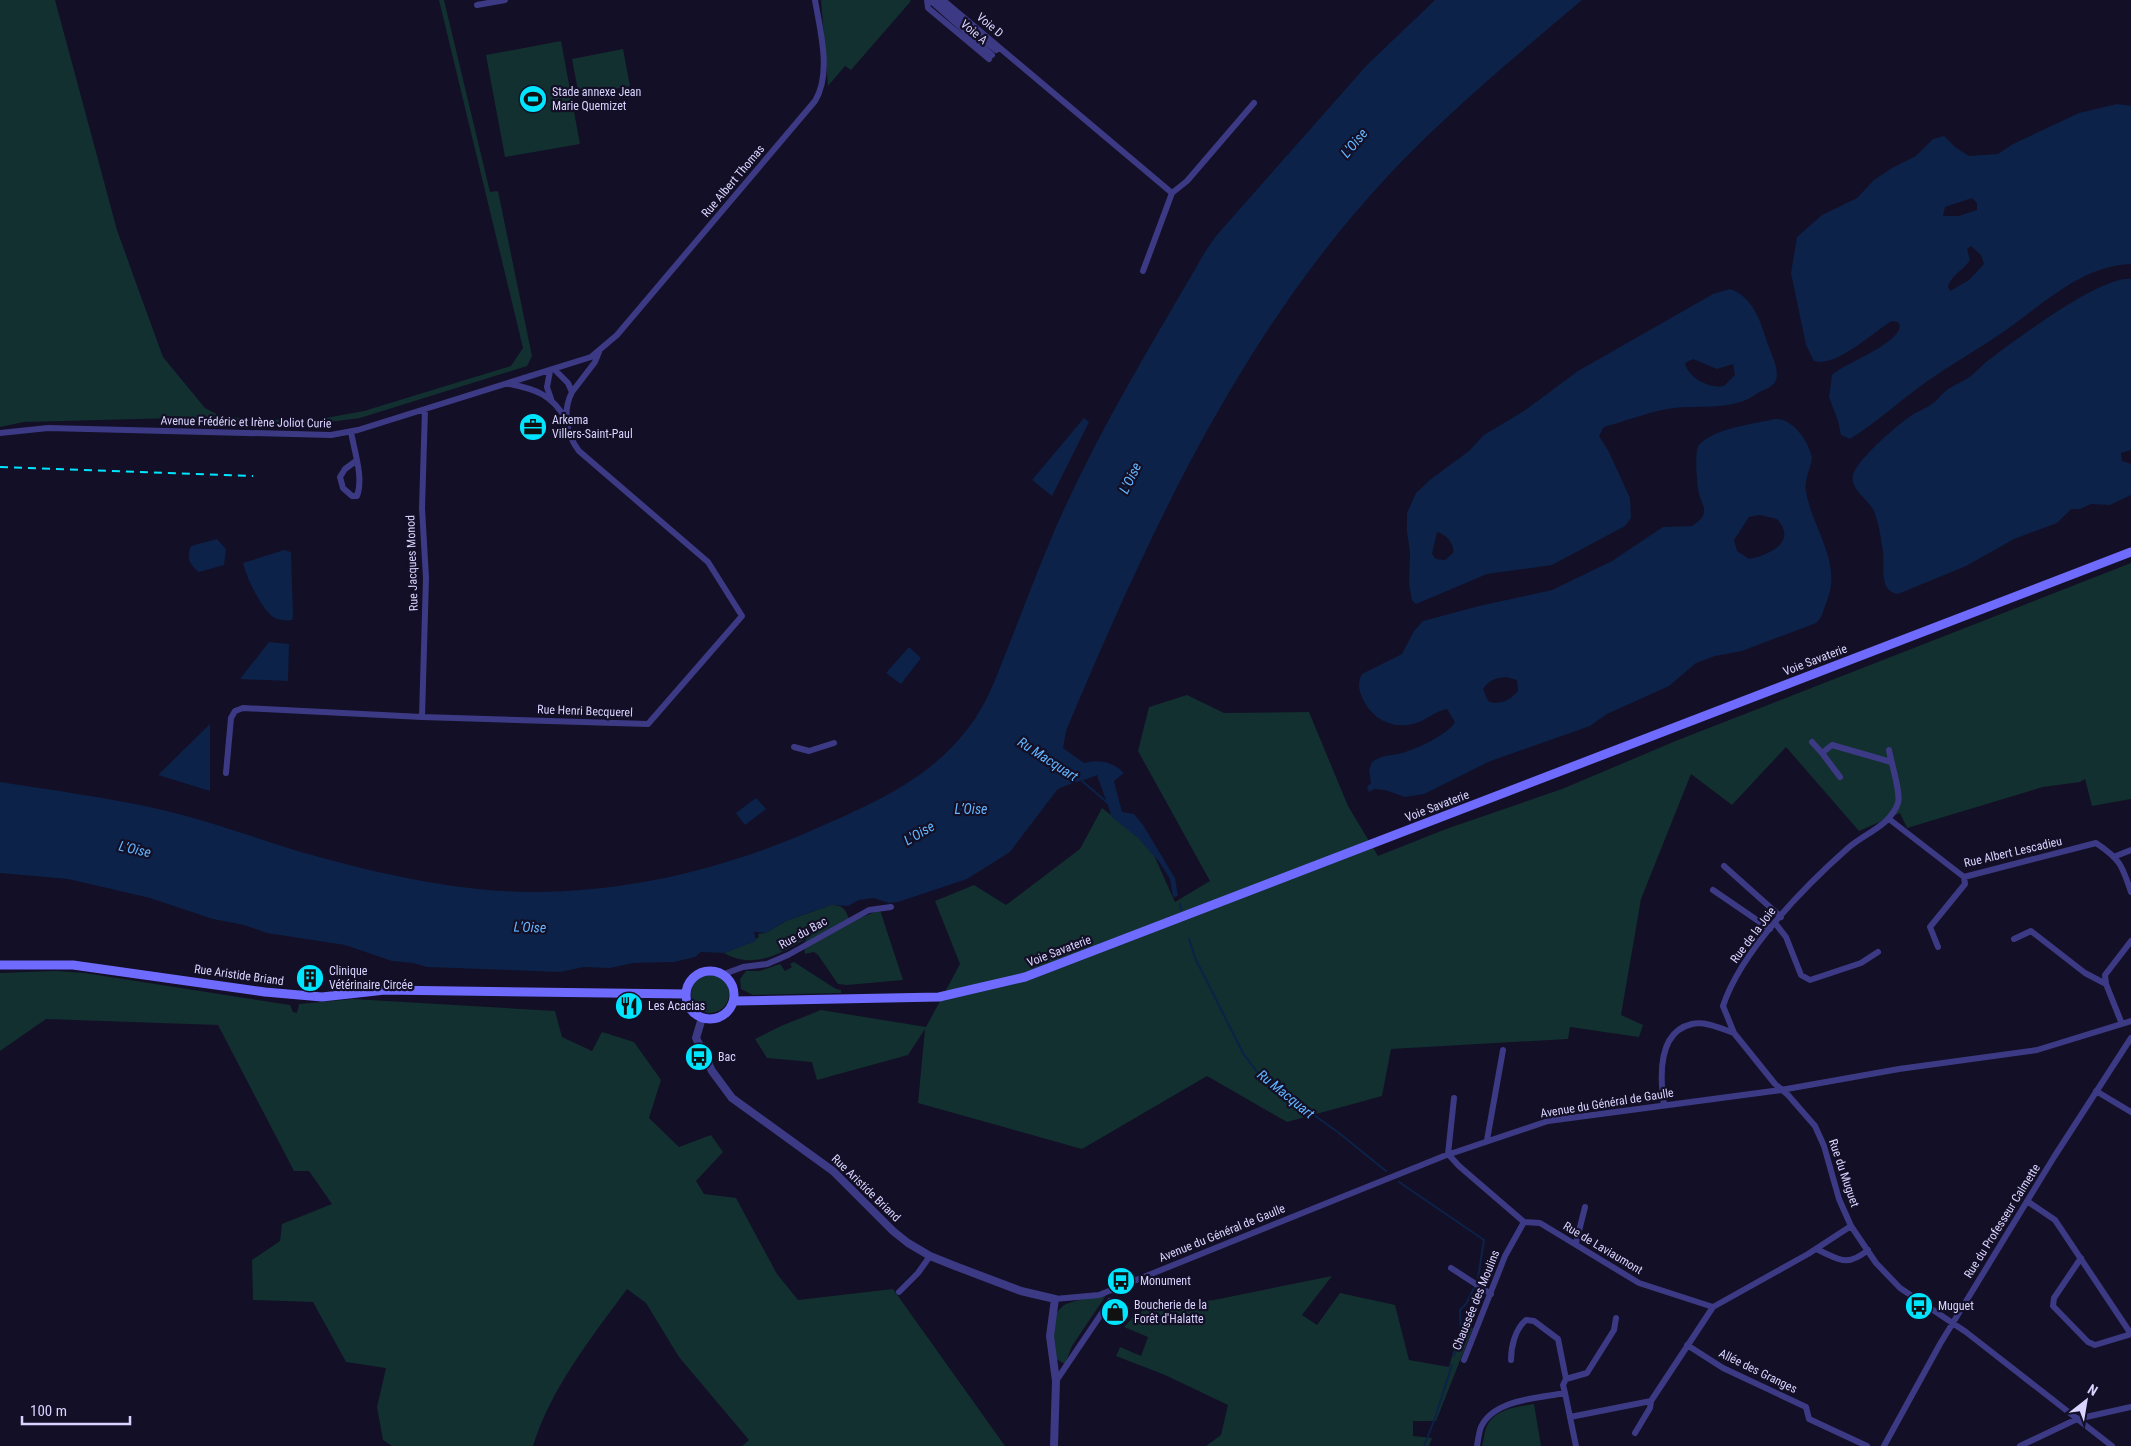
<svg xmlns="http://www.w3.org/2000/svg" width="2131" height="1446" font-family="'Roboto Condensed',sans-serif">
<rect width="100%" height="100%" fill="#130f26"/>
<path fill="#12302f" d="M0 0H55L117 230 140 294 163 357 205 408 222 417 309 421 364 411 511 366 523 348 439 0H444L490 192 498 191 532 356 527 366 360 418 306 425 176 418 24 422 0 427Z
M821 0H910L911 1 851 70 845 66 828 86Z
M561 41 580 144 505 157 486 55Z
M623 49 630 86 579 96 572 59Z
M2131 563V799L2092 806 2085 779 2080 782 2043 787 1907 828 1900 813 1859 831 1786 747 1732 805 1691 774 1641 899 1621 1015 1643 1025 1639 1037 1570 1027 1568 1039 1391 1049 1382 1096 1287 1122 1207 1076 1082 1149 918 1103 925 1029 908 1055 817 1080 812 1062 767 1058 755 1039 781 1026 821 1010 926 1027 960 964 935 901 974 885 1006 905 1080 849 1102 808 1149 844 1175 902 1210 881 1138 751 1149 707 1187 695 1224 713 1309 712 1348 806 1378 856 1446 829 1562 789 1678 740Z
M831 905C845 905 846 911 850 922L880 910 903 980 847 985 838 984 818 955 814 952 805 954 804 943 807 938C781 954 753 970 724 953L755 941V939L759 937 758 934 766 933 786 921Z
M794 962 836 989 841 990V993L753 995 741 989 740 979 746 971H760L780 964 785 971 792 967 790 964Z
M56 971 85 973 290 1005 293 1012 297 1013 299 1004 353 999 555 1011 562 1037 592 1051 602 1032 634 1042 661 1080 649 1118 679 1147 711 1135 723 1152 696 1181 704 1194 736 1198 777 1274 798 1300 893 1289 1005 1446H742L749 1440 679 1357 646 1303 627 1289C591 1338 551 1388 533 1446H392L383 1440 377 1407 386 1368 346 1362 313 1302 253 1300 252 1260 280 1241 282 1224 332 1204 309 1171H294L218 1025 46 1019 0 1051V973Z
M691 994a19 19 0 1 1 38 0a19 19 0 1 1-38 0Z
M1332 1276 1302 1315 1317 1325 1340 1293 1395 1305 1409 1360 1449 1367 1461 1325 1473 1328 1436 1421H1413V1436L1432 1438 1429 1446H1206L1221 1435 1228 1405 1165 1375 1116 1356 1120 1347 1141 1356 1148 1337 1124 1327 1136 1314 1149 1308 1214 1300Z
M1107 1294 1072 1346 1065 1364 1056 1359C1054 1342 1047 1310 1069 1303 1081 1298 1095 1299 1107 1294Z
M1534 1404 1541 1446H1482C1484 1440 1484 1431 1487 1426 1495 1409 1517 1407 1534 1404Z"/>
<path fill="#0c2248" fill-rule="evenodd" d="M1435 0H1582C1508 63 1432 125 1368 198 1232 352 1145 543 1066 731L1063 748 1084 763C1100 759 1113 762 1124 773L1114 781 1122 812 1134 814 1143 825 1175 878 1178 896 1173 897 1170 879 1160 863 1139 839 1112 817 1097 775C1084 781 1068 783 1057 790L1010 852 967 879 898 902 889 903 874 898 859 900 848 906 831 905 786 921 766 933 754 932 756 941 724 953 701 952 695 957 674 962 633 963 610 968 584 967 560 972 427 967 413 963 392 961 345 945 267 933 244 925 213 919 150 898 68 879 0 873V782C52 790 103 797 154 808 210 820 264 842 319 857 384 875 459 891 527 892 626 893 725 869 815 829 874 803 929 780 969 727 987 704 996 677 1007 650 1023 609 1039 567 1056 527 1098 431 1153 342 1205 252L1216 236 1367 65Z
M2117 104 2131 106V264C2081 266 2045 303 2006 330 1980 348 1952 364 1926 382 1901 400 1877 422 1850 439L1841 435 1838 421 1829 397 1832 375C1844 363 1898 345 1900 326L1898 322 1892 321C1873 332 1836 368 1814 361L1806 345 1791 273 1797 237 1822 215 1857 198 1874 180 1892 168 1916 156 1933 139 1944 136 1955 147 1969 156 1998 154 2013 144 2079 113ZM1972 198 1977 203V210L1959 216H1943L1945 207ZM1971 246 1981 255 1984 264 1969 280 1950 291 1948 287C1951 275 1964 270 1970 260L1967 249Z
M2131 279V450L2121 453 2122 461 2131 464V495L2110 505 2091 504 2080 509H2071L2057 523 2014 539 1966 566 1898 594C1878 591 1885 566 1883 552 1881 538 1879 524 1874 511 1868 498 1845 487 1855 470 1865 453 1896 426 1912 415 1918 411 1925 409 1932 404 1938 400 1942 393 1948 389 1954 385 1962 382 1968 378 1974 374 1979 368 1985 363 2011 343 2101 275 2131 279Z
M1730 289C1751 296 1760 318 1766 339 1769 350 1780 368 1776 380 1773 388 1764 389 1758 393 1734 411 1702 405 1673 408 1651 411 1629 420 1607 426L1603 428 1599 436 1609 452 1630 498 1631 518 1625 526 1552 565 1487 574 1416 604 1412 600 1409 584 1410 552 1407 532V513L1416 493 1431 479 1469 451 1484 435 1524 411 1578 371 1713 294ZM1693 359 1717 369 1733 364 1735 375 1724 386C1710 389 1688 378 1685 363ZM1437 532C1446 534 1455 544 1453 553L1445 560 1436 559 1432 554Z
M1084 418 1089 422 1052 496 1032 480Z
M1775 419C1793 418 1808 441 1812 457 1811 469 1804 479 1806 491 1812 529 1844 564 1826 603 1823 611 1823 617 1816 623L1742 651 1715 656 1696 663 1669 686 1607 714 1590 726 1488 762 1424 794 1405 797 1385 790 1374 789 1369 792 1367 787 1371 783 1369 770 1372 762C1381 755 1391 756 1402 753 1415 750 1449 734 1455 722L1447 709C1436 711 1429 718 1419 722 1398 730 1376 723 1365 703 1360 693 1356 685 1362 674L1402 654 1414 631 1423 621 1479 606 1552 590 1612 561 1663 527 1692 526C1709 514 1705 511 1699 494 1697 487 1694 450 1699 445 1714 428 1754 424 1775 419ZM1760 515 1777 519C1798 542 1769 555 1749 559L1737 551 1734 540 1749 517ZM1506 677 1517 680 1518 691C1510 700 1500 706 1488 701L1483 689C1489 680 1496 678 1506 677Z
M217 539 226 549 224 565 199 572C190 566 186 557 191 546Z
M284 550 291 552 293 616 292 620C287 621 278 620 273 617 261 608 246 577 243 563Z
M269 642 289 644 288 681 240 679Z
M909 647 921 658 901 684 886 673Z
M210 724V791L158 775Z
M756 798 766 809 745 825 736 813Z"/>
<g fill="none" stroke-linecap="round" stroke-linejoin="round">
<path stroke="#0c2248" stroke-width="2" d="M1082 781 1109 804
M1180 904 1181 910
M1189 939 1195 958 1243 1053 1260 1076 1339 1133 1386 1171
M1399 1182 1484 1240 1478 1278
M1454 1356 1461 1335 1460 1310 1466 1304 1474 1288
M1424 1446 1435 1418 1452 1365"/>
<path stroke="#3d3a85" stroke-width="6" d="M927 0 928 8 989 59
M930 0 992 55
M936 0 996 50
M943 0 1172 193
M477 5 505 0
M1143 271 1172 193 1187 181 1254 103
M550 371 547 387 551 399
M510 384C535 389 553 395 566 420
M572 392 595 362 599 352
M351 432C354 450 364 478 357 496H352L343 488 340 477 345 469 356 461
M0 433 48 428 331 435 358 430 591 357 617 335 815 101C832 73 820 30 815 0
M422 717 426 578 422 508 425 409
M1812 742 1822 753
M794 747 809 751 834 743
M1889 750C1891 762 1901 793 1898 803 1890 826 1865 833 1848 848 1805 886 1741 951 1723 1006L1734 1033 1775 1084 1788 1095 1815 1126 1824 1146 1839 1199 1851 1226 1876 1263 1900 1288 1966 1332 2112 1446
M226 773 231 718 235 711 243 708 422 717 648 724 742 616 708 562 579 451C566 434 562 412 572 392L568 383 555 370
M1840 777 1822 753 1832 745 1891 762
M1889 819 1964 877 2096 843C2120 859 2122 865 2131 892
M2116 856 2131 850
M1724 866 1781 917
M1713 890 1770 929
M1775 923 1786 937 1801 975 1810 980 1861 963 1878 952
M2014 939 2031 931 2085 973 2106 984
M1938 947 1930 927 1965 884 1964 877
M724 974 743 967 767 964 788 955 869 910 891 907
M2122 1024 2106 984 2105 975 2131 941
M2096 1091 2131 1112
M1454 1098 1448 1154 1459 1166 1524 1222 1540 1223 1639 1283 1713 1307
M1664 1105C1660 1078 1657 1032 1692 1024 1706 1021 1722 1029 1734 1033
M1487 1140 1503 1050
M2027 1201 2055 1220 2131 1334
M1576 1243 1585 1207
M1816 1249C1839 1259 1846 1268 1868 1250
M2081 1258 2054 1298 2053 1306 2088 1342 2095 1345 2131 1334
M1451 1268 1491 1294
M899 1292 918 1273 930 1256
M1055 1299 1099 1295 1444 1156 1548 1121 1781 1090 1899 1069 2037 1050 2131 1021
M1687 1345 1723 1368 1806 1407 1809 1419 1867 1446
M1464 1360 1505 1256 1524 1222
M1511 1360C1511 1347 1515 1329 1526 1320L1534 1321 1558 1339 1566 1379 1563 1385 1565 1393
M1566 1379 1587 1373 1614 1330 1616 1318
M1056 1381 1110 1301
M1570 1417 1576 1446
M1635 1433 1650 1408 1651 1401
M1477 1446C1478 1440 1479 1432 1481 1427 1494 1399 1539 1398 1565 1393L1570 1417 1651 1401 1713 1307 1808 1254 1851 1226
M1884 1446 1940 1344 2054 1157 2131 1038
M2020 1446 2077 1419 2131 1407"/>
<path stroke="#3d3a85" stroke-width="8" d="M702 1018 696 1038 712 1071 732 1098 833 1171 893 1231 908 1243 930 1256 955 1266 1021 1291 1055 1299 1050 1336 1056 1381 1054 1446"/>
<path stroke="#6f6bff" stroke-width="9" d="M0 965H73L265 992 322 997 385 990 686 994
M686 995a24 24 0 1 1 48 0a24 24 0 1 1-48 0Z
M734 1001 939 997 1025 977 2131 552"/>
<path stroke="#00e5ff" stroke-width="2" stroke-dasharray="8 6" stroke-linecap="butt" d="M0 467 253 476"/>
</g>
<defs>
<symbol id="stadium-disc" viewBox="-11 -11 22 22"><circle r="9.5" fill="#00e5ff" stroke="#130f26"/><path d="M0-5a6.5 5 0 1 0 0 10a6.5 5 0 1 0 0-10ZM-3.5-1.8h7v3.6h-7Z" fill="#111"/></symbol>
<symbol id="office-disc" viewBox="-11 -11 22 22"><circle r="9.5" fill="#00e5ff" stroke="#130f26"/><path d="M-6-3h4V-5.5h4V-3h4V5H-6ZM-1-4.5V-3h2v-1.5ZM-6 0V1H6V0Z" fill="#111"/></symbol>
<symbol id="building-disc" viewBox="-11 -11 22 22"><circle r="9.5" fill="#00e5ff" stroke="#130f26"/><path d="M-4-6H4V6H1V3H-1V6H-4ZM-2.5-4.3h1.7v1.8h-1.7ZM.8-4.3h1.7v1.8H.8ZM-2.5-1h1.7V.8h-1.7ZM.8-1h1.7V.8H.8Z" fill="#111"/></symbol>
<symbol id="restaurant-disc" viewBox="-11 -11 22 22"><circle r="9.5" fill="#00e5ff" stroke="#130f26"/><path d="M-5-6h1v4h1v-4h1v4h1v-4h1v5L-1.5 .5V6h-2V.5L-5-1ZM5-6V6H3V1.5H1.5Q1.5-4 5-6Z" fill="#111"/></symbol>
<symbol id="bus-disc" viewBox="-11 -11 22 22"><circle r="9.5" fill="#00e5ff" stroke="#130f26"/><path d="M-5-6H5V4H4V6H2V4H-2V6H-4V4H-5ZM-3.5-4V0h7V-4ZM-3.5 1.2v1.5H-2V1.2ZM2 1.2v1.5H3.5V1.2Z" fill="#111"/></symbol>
<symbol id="shop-disc" viewBox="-11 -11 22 22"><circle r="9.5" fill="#00e5ff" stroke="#130f26"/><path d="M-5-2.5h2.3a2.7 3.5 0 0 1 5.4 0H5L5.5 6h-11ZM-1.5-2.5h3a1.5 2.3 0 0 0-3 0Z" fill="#111"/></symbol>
</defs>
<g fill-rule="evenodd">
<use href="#stadium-disc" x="517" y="83" width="32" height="32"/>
<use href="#office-disc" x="517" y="411" width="32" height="32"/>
<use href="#building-disc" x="294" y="962" width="32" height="32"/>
<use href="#restaurant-disc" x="613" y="990" width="32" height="32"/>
<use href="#bus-disc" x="683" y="1041" width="32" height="32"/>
<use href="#bus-disc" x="1105" y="1265" width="32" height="32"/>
<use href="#bus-disc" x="1903" y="1290" width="32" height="32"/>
<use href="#shop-disc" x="1099" y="1296" width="32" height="32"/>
</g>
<g text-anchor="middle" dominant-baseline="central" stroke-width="4.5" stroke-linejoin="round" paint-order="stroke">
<g font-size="12" fill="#d9d4ff" stroke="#130f26">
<text transform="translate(990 25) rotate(40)">Voie D</text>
<text transform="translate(974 32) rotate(40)">Voie A</text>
<text transform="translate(733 181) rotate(-50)">Rue Albert Thomas</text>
<text transform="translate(246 422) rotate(1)">Avenue Frédéric et Irène Joliot Curie</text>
<text transform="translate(412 563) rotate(-92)">Rue Jacques Monod</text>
<text transform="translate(1815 660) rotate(-21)">Voie Savaterie</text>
<text transform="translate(585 711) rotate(2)">Rue Henri Becquerel</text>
<text transform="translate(1437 806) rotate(-21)">Voie Savaterie</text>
<text transform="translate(2013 852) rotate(-13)">Rue Albert Lescadieu</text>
<text transform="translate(803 933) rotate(-29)">Rue du Bac</text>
<text transform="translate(1753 935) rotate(-53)">Rue de la Joie</text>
<text transform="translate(1059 951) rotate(-21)">Voie Savaterie</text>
<text transform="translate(239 975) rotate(8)">Rue Aristide Briand</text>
<text transform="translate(1607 1103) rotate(-9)">Avenue du Général de Gaulle</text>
<text transform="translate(1844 1173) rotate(71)">Rue du Muguet</text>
<text transform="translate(866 1188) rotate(44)">Rue Aristide Briand</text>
<text transform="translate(2002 1221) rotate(-58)">Rue du Professeur Calmette</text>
<text transform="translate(1222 1233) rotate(-22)">Avenue du Général de Gaulle</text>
<text transform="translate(1603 1248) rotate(31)">Rue de Laviaumont</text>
<text transform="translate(1476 1300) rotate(-68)">Chaussée des Moulins</text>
<text transform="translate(1758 1371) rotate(26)">Allée des Granges</text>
</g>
<g font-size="12" fill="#d9d4ff" stroke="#130f26" text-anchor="start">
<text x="552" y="92">Stade annexe Jean<tspan x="552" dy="14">Marie Quemizet</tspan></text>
<text x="552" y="420">Arkema<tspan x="552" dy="14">Villers-Saint-Paul</tspan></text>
<text x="329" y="971">Clinique<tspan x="329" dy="14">Vétérinaire Circée</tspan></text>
<text x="648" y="1006">Les Acacias</text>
<text x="718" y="1057">Bac</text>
<text x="1140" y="1281">Monument</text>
<text x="1134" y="1305">Boucherie de la<tspan x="1134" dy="14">Forêt d'Halatte</tspan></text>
<text x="1938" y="1306">Muguet</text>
</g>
<g font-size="14" font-style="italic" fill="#62b6ff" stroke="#130f26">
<text transform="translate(1354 143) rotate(-50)">L'Oise</text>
<text transform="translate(1130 478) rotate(-64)">L'Oise</text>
<text transform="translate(1048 759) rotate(33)">Ru Macquart</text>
<text x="971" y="809">L’Oise</text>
<text transform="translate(919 833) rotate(-31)">L'Oise</text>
<text transform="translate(135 849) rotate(13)">L'Oise</text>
<text transform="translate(530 927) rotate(2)">L'Oise</text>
<text transform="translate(1286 1094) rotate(39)">Ru Macquart</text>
</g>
</g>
<g transform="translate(2086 1401) rotate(31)" stroke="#130f26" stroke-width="4" paint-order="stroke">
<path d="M0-4L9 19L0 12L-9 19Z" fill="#d9d4ff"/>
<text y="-8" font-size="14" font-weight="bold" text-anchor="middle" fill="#d9d4ff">N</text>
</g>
<path d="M22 1416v8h108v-8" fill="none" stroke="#d9d4ff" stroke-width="2.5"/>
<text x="30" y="1416" font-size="15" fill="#d9d4ff" stroke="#130f26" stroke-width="4" paint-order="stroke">100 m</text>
</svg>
